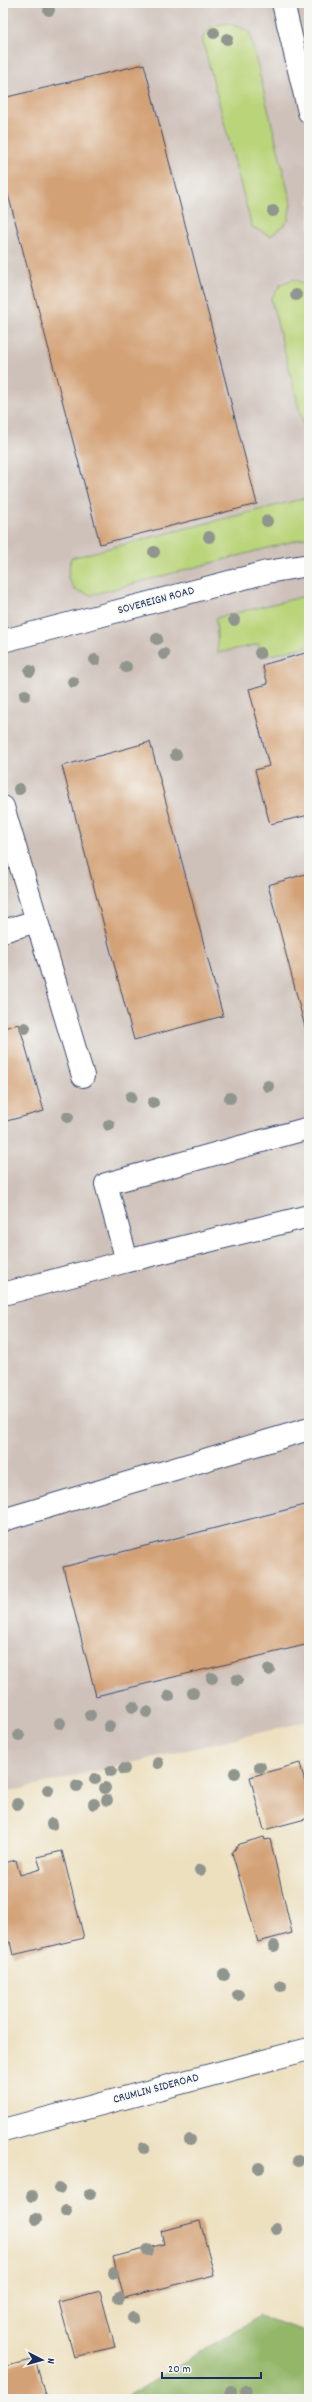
<svg xmlns="http://www.w3.org/2000/svg" width="312" height="2402" font-family="Dekko,sans-serif">
<rect width="100%" height="100%" fill="#f6f6f2"/>
<filter id="ink" filterUnits="userSpaceOnUse"><feTurbulence type="fractalNoise" baseFrequency=".025" numOctaves="2"/><feDisplacementMap in="SourceGraphic" scale="8" xChannelSelector="R" yChannelSelector="G"/><feConvolveMatrix kernelMatrix="1 2 1 2 8 2 1 2 1" color-interpolation-filters="sRGB"/></filter>
<filter id="wash" filterUnits="userSpaceOnUse"><feTurbulence type="fractalNoise" baseFrequency=".012" numOctaves="4" result="noise"/><feDisplacementMap in="SourceGraphic" scale="16" xChannelSelector="R" yChannelSelector="G"/><feGaussianBlur stdDeviation="0.9" result="paint"/><feColorMatrix in="noise" values="0 0 0 0 0 0 0 0 0 0 0 0 0 0 0 0 0 1.4 0 .05"/><feComposite in="paint" operator="in"/></filter>
<g filter="url(#wash)">
<rect width="100%" height="100%" fill="#ede0bf"/>
<path fill="#cec1ba" d="M3 3H309V1721L3 1793Z"/>
<path fill="#bad479" stroke="#6a826c" d="M228 23 249 31 291 203 288 221 271 236 252 227 202 39 211 26Z
M294 279 309 287V447L271 299 281 284Z
M309 497V537L91 595 75 590 68 578 71 558Z
M309 595V646L261 657 259 644 218 653 216 618Z"/>
<path fill="#93b669" stroke="#577264" d="M260 2316 305 2331 309 2335V2399H122Z"/>
<g id="blocks">
<path fill="#d3a176" d="M144 64 257 504 100 544 3 175V98Z
M309 652V815L270 824 255 770 269 766 249 689 268 684 262 665Z
M150 742 223 1016 134 1040 62 766Z
M309 873V1026L305 1027 268 885Z
M19 1024 44 1111 3 1122V1028Z
M309 1504V1644L96 1696 63 1567Z
M300 1763 309 1798V1818L264 1830 250 1777Z
M264 1837 265 1840 270 1839 292 1933 258 1942 232 1853 239 1844Z
M62 1851 84 1938 13 1955 10 1942 3 1944V1863L16 1860 20 1875 41 1869 37 1857Z
M200 2221 214 2275 124 2298 113 2257 164 2244 161 2231Z
M100 2291 115 2347 74 2357 59 2302Z
M35 2359 46 2399H5L3 2367Z"/>
</g>
</g>
<g filter="url(#ink)">
<use href="#blocks" fill-opacity="0" stroke="#3a4a6d" stroke-width="1"/>
<g fill="none" stroke-linecap="round" stroke-linejoin="round">
<defs>
<path id="minor" d="M283 3 309 112
M3 641 267 572 309 565
M3 807 83 1076
M3 931 37 921
M127 1261 309 1216
M3 1294 127 1261 106 1184 309 1128
M3 1520 309 1429
M3 2130 309 2049"/>
</defs>
<use href="#minor" stroke="#3a4a6d" stroke-width="24"/>
<use href="#minor" stroke="#fff" stroke-width="22"/>
</g>
<g fill="#90958e">
<circle cx="49" cy="10" r="6"/>
<circle cx="214" cy="33" r="6"/>
<circle cx="227" cy="39" r="6"/>
<circle cx="273" cy="211" r="6"/>
<circle cx="296" cy="295" r="6"/>
<circle cx="267" cy="521" r="6"/>
<circle cx="209" cy="537" r="6"/>
<circle cx="154" cy="552" r="6"/>
<circle cx="234" cy="620" r="6"/>
<circle cx="157" cy="639" r="6"/>
<circle cx="260" cy="653" r="6"/>
<circle cx="164" cy="654" r="6"/>
<circle cx="95" cy="660" r="6"/>
<circle cx="126" cy="667" r="6"/>
<circle cx="30" cy="671" r="6"/>
<circle cx="73" cy="682" r="6"/>
<circle cx="25" cy="695" r="6"/>
<circle cx="176" cy="755" r="6"/>
<circle cx="19" cy="789" r="6"/>
<circle cx="25" cy="1028" r="6"/>
<circle cx="268" cy="1086" r="6"/>
<circle cx="131" cy="1097" r="6"/>
<circle cx="230" cy="1098" r="6"/>
<circle cx="153" cy="1103" r="6"/>
<circle cx="68" cy="1117" r="6"/>
<circle cx="109" cy="1125" r="6"/>
<circle cx="269" cy="1670" r="6"/>
<circle cx="212" cy="1678" r="6"/>
<circle cx="237" cy="1680" r="6"/>
<circle cx="193" cy="1693" r="6"/>
<circle cx="169" cy="1696" r="6"/>
<circle cx="133" cy="1707" r="6"/>
<circle cx="147" cy="1712" r="6"/>
<circle cx="90" cy="1715" r="6"/>
<circle cx="60" cy="1723" r="6"/>
<circle cx="109" cy="1726" r="6"/>
<circle cx="19" cy="1735" r="6"/>
<circle cx="158" cy="1763" r="6"/>
<circle cx="260" cy="1767" r="6"/>
<circle cx="124" cy="1769" r="6"/>
<circle cx="111" cy="1771" r="6"/>
<circle cx="235" cy="1773" r="6"/>
<circle cx="95" cy="1779" r="6"/>
<circle cx="77" cy="1786" r="6"/>
<circle cx="105" cy="1788" r="6"/>
<circle cx="48" cy="1790" r="6"/>
<circle cx="107" cy="1800" r="6"/>
<circle cx="17" cy="1804" r="6"/>
<circle cx="94" cy="1804" r="6"/>
<circle cx="52" cy="1824" r="6"/>
<circle cx="200" cy="1870" r="6"/>
<circle cx="274" cy="1946" r="6"/>
<circle cx="224" cy="1975" r="6"/>
<circle cx="281" cy="1986" r="6"/>
<circle cx="238" cy="1995" r="6"/>
<circle cx="190" cy="2140" r="6"/>
<circle cx="144" cy="2148" r="6"/>
<circle cx="298" cy="2161" r="6"/>
<circle cx="259" cy="2168" r="6"/>
<circle cx="59" cy="2188" r="6"/>
<circle cx="90" cy="2194" r="6"/>
<circle cx="32" cy="2196" r="6"/>
<circle cx="66" cy="2211" r="6"/>
<circle cx="36" cy="2219" r="6"/>
<circle cx="276" cy="2229" r="6"/>
<circle cx="148" cy="2250" r="6"/>
<circle cx="114" cy="2273" r="6"/>
<circle cx="119" cy="2298" r="6"/>
<circle cx="133" cy="2318" r="6"/>
<circle cx="231" cy="2391" r="6"/>
<circle cx="246" cy="2391" r="6"/>
</g>
</g>
<g text-anchor="middle" dominant-baseline="central" stroke-width="3" stroke-linejoin="round" paint-order="stroke">
<g font-size="12" fill="#1b2f5e" stroke="#f6f6f2">
<text transform="translate(156 601) rotate(-15)">SOVEREIGN ROAD</text>
<text transform="translate(156 2089) rotate(-15)">CRUMLIN SIDEROAD</text>
</g>
</g>
<rect width="312" height="2402" fill="none" stroke="#f6f6f2" stroke-width="16"/>
<g transform="translate(42 2360) rotate(96)" stroke="#f6f6f2" stroke-width="3" paint-order="stroke">
<path d="M0-3L7 15L0 10L-7 15Z" fill="#1b2f5e"/>
<text y="-6" font-size="11" font-weight="bold" text-anchor="middle" fill="#1b2f5e">N</text>
</g>
<path d="M162 2372v6h99v-6" fill="none" stroke="#1b2f5e" stroke-width="2"/>
<text x="168" y="2372" font-size="12" fill="#1b2f5e" stroke="#f6f6f2" stroke-width="3" paint-order="stroke">20 m</text>
</svg>
